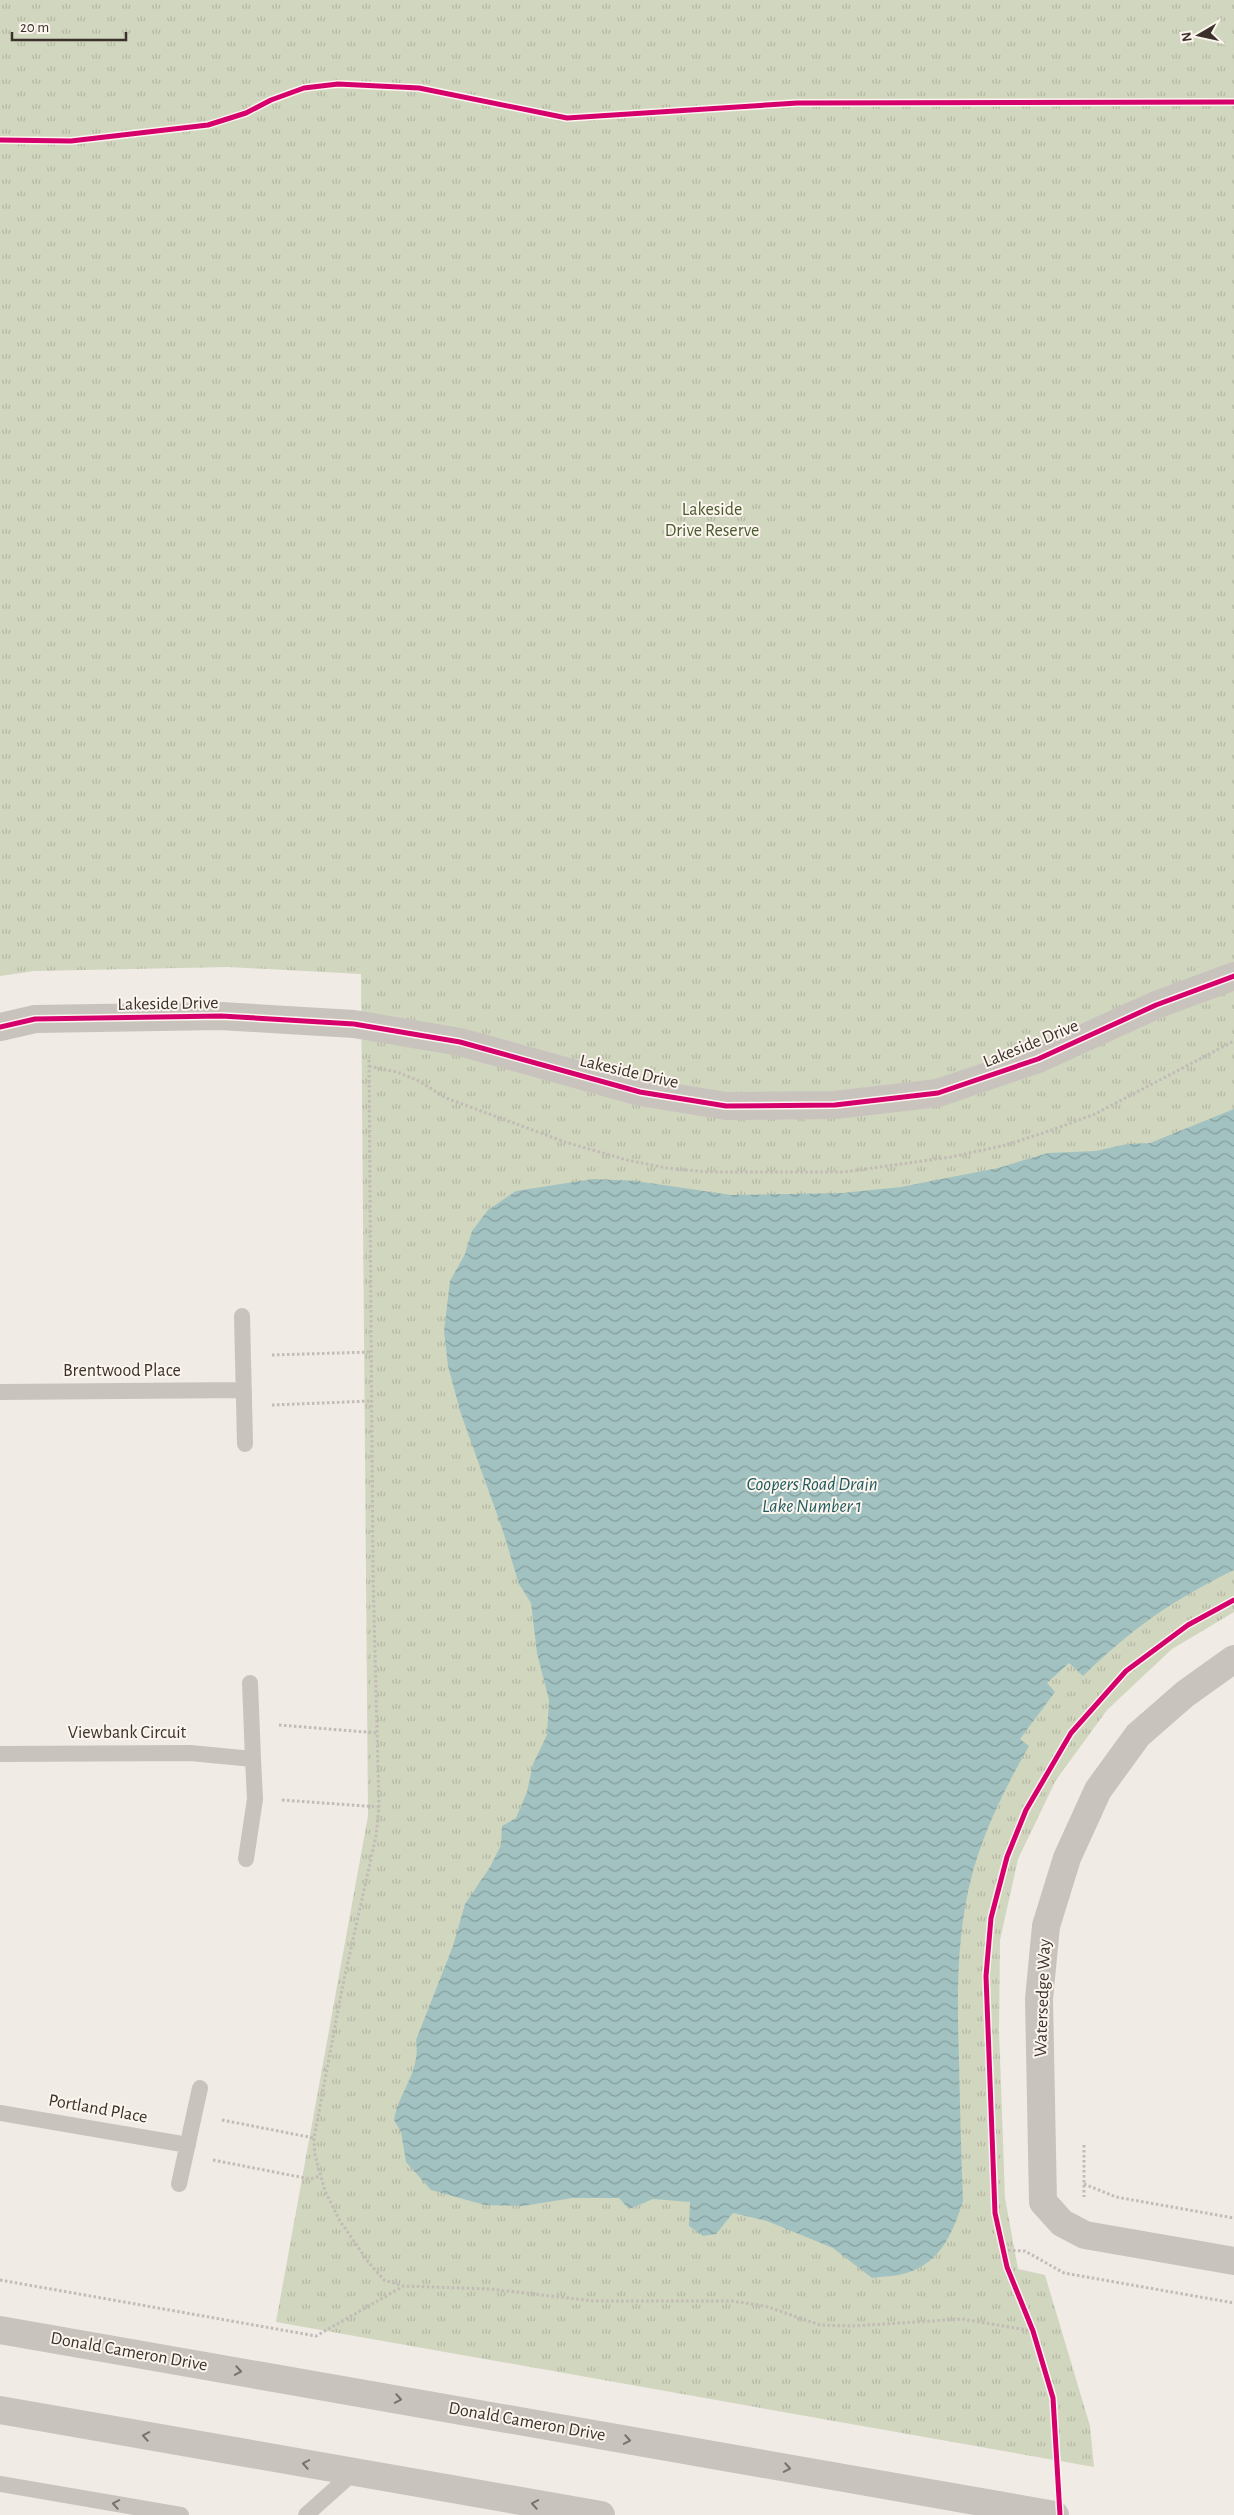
<svg xmlns="http://www.w3.org/2000/svg" width="1234" height="2515" font-family="'Alegreya Sans',sans-serif">
<defs>
<pattern id="grass-tufts" width="24" height="20" patternUnits="userSpaceOnUse" patternTransform="scale(1.25)"><rect width="24" height="20" fill="#d1d6bf"/><path d="M3 7l-1-3M5 7V3M7 7l1-3M15 17l-1-3M17 17v-4M19 17l1-3" fill="none" stroke="#b4b8a4"/></pattern>
<pattern id="water-waves" width="16" height="10" patternUnits="userSpaceOnUse" patternTransform="scale(1.25)"><rect width="16" height="10" fill="#a1c2c1"/><path d="M0 5q4-4 8 0t8 0" fill="none" stroke="#849e9d"/></pattern>
</defs>
<rect width="100%" height="100%" fill="#f0ebe5"/>
<path fill="url(#grass-tufts)" d="M0 0H1234V1612L1172 1649 1107 1710 1056 1780 1018 1859 1000 1940 999 2030 1005 2198 1018 2269 1045 2275 1090 2426 1094 2467 276 2322 368 1816 361 974 228 967 34 971 0 976Z"/>
<path fill="url(#water-waves)" d="M1234 1109V1570C1173 1600 1132 1628 1083 1676L1069 1663 1047 1683 1055 1692 1020 1739 1029 1746C1006 1786 986 1826 973 1871 956 1933 957 1996 959 2060 960 2107 961 2154 963 2201 953 2232 941 2263 906 2273 895 2277 883 2276 872 2278L833 2248 767 2221 733 2213 716 2234 703 2236 689 2226 690 2202 653 2199 629 2209 619 2198H572L523 2206 485 2205 431 2190 406 2162 401 2132 394 2120C399 2091 421 2072 416 2040L453 1946 465 1904 490 1867 501 1845 502 1826 516 1818 527 1792 533 1764 547 1735 549 1700 537 1653 531 1603 519 1584 502 1528 461 1414 448 1366 444 1331 450 1281 465 1254 472 1231 488 1210 516 1191 593 1179 636 1181 731 1195 842 1193 901 1187 998 1168 1048 1153 1096 1151 1127 1144 1150 1143Z"/>
<g fill="none" stroke-linecap="round" stroke-linejoin="round">
<path stroke="#c2bbb6" stroke-width="3" stroke-dasharray="2.5 2.5" stroke-linecap="butt" d="M369 1060 373 1575 379 1807 376 1836 342 1989 314 2138 315 2155 325 2191 340 2221 369 2263 384 2280 403 2286 490 2289 594 2301H732L765 2306 820 2325 852 2326 962 2319 1033 2331
M369 1066 397 1072 419 1081 446 1098 565 1142 627 1160 666 1168 707 1172H844L951 1157 1006 1145 1052 1130 1095 1114 1234 1041
M272 1355 371 1352
M272 1405 371 1401
M279 1725 378 1733
M282 1800 379 1807
M222 2120 314 2138
M1084 2145V2197
M213 2160 310 2179 320 2176
M1084 2184 1116 2197 1234 2218
M1003 2250 1025 2251 1064 2273 1234 2303
M0 2280 316 2336 402 2287"/>
<path stroke="#c9c3be" stroke-width="16" d="M242 1316 245 1444
M0 1392 244 1390
M250 1683 253 1759
M0 1754 190 1753 253 1759 255 1799 246 1859
M0 2113 188 2145
M179 2184 200 2088
M0 2484 181 2515
M306 2515 354 2472"/>
<path stroke="#c9c3be" stroke-width="28" d="M0 1027 35 1019 221 1016 354 1024 460 1042 640 1092 726 1106 835 1105 938 1093 1038 1059 1156 1005 1234 976
M1234 1659 1185 1694 1138 1735 1098 1790 1067 1858 1046 1926 1039 1999 1043 2202 1062 2223 1085 2235 1234 2261"/>
<path stroke="#c9c3be" stroke-width="28" d="M0 2330 1055 2515
M0 2410 601 2515"/>
<defs>
<path id="cycleway" d="M0 140 71 141 208 125 246 113 271 100 304 88 338 84 419 88 567 118 797 103 1234 102
M0 1027 35 1019 221 1016 354 1024 460 1042 640 1092 726 1106 835 1105 938 1093 1038 1059 1156 1005 1234 976
M1060 2515 1053 2398 1033 2331 1007 2267 995 2213 986 1976 991 1918 1007 1857 1026 1810 1071 1733 1126 1671 1188 1625 1234 1600"/>
</defs>
<use href="#cycleway" stroke="#fbf5ee" stroke-width="8"/>
<use href="#cycleway" stroke="#d6006c" stroke-width="5"/>
</g>
<defs><path id="oneway-chevron" d="M-2-3.5L2.5 0L-2 3.5" fill="none" stroke-width="1.6" stroke-linecap="round" stroke-linejoin="round" transform="scale(1.25)"/></defs>
<g stroke="#7b726d">
<use href="#oneway-chevron" transform="translate(238 2371) rotate(10)"/>
<use href="#oneway-chevron" transform="translate(398 2399) rotate(10)"/>
<use href="#oneway-chevron" transform="translate(146 2436) rotate(-170)"/>
<use href="#oneway-chevron" transform="translate(627 2440) rotate(10)"/>
<use href="#oneway-chevron" transform="translate(306 2464) rotate(-170)"/>
<use href="#oneway-chevron" transform="translate(787 2468) rotate(10)"/>
<use href="#oneway-chevron" transform="translate(116 2504) rotate(-170)"/>
<use href="#oneway-chevron" transform="translate(535 2504) rotate(-170)"/>
</g>
<g text-anchor="middle" dominant-baseline="central" stroke-width="4" stroke-linejoin="round" paint-order="stroke">
<g font-size="18" fill="#4a5a2e" stroke="#fbf5ee">
<text x="712" y="510">Lakeside<tspan x="712" dy="21">Drive Reserve</tspan></text>
</g>
<g font-size="18" fill="#3b302b" stroke="#fbf5ee">
<text transform="translate(168 1004) rotate(-1)">Lakeside Drive</text>
<text transform="translate(1031 1044) rotate(-22)">Lakeside Drive</text>
<text transform="translate(629 1072) rotate(13)">Lakeside Drive</text>
<text x="122" y="1371">Brentwood Place</text>
<text x="127" y="1733">Viewbank Circuit</text>
<text transform="translate(1043 1998) rotate(-88)">Watersedge Way</text>
<text transform="translate(98 2109) rotate(10)">Portland Place</text>
<text transform="translate(129 2352) rotate(10)">Donald Cameron Drive</text>
<text transform="translate(527 2422) rotate(10)">Donald Cameron Drive</text>
</g>
<g font-size="19" font-style="italic" fill="#1f5a5e" stroke="#fbf5ee">
<text x="812" y="1484">Coopers Road Drain<tspan x="812" dy="22">Lake Number 1</tspan></text>
</g>
</g>
<g transform="translate(1199 35) rotate(261)" stroke="#fbf5ee" stroke-width="4" paint-order="stroke">
<path d="M0-4L9 19L0 12L-9 19Z" fill="#3b302b"/>
<text y="-8" font-size="14" font-weight="bold" text-anchor="middle" fill="#3b302b">N</text>
</g>
<path d="M12 32v8h114v-8" fill="none" stroke="#3b302b" stroke-width="2.5"/>
<text x="20" y="32" font-size="15" fill="#3b302b" stroke="#fbf5ee" stroke-width="4" paint-order="stroke">20 m</text>
</svg>
